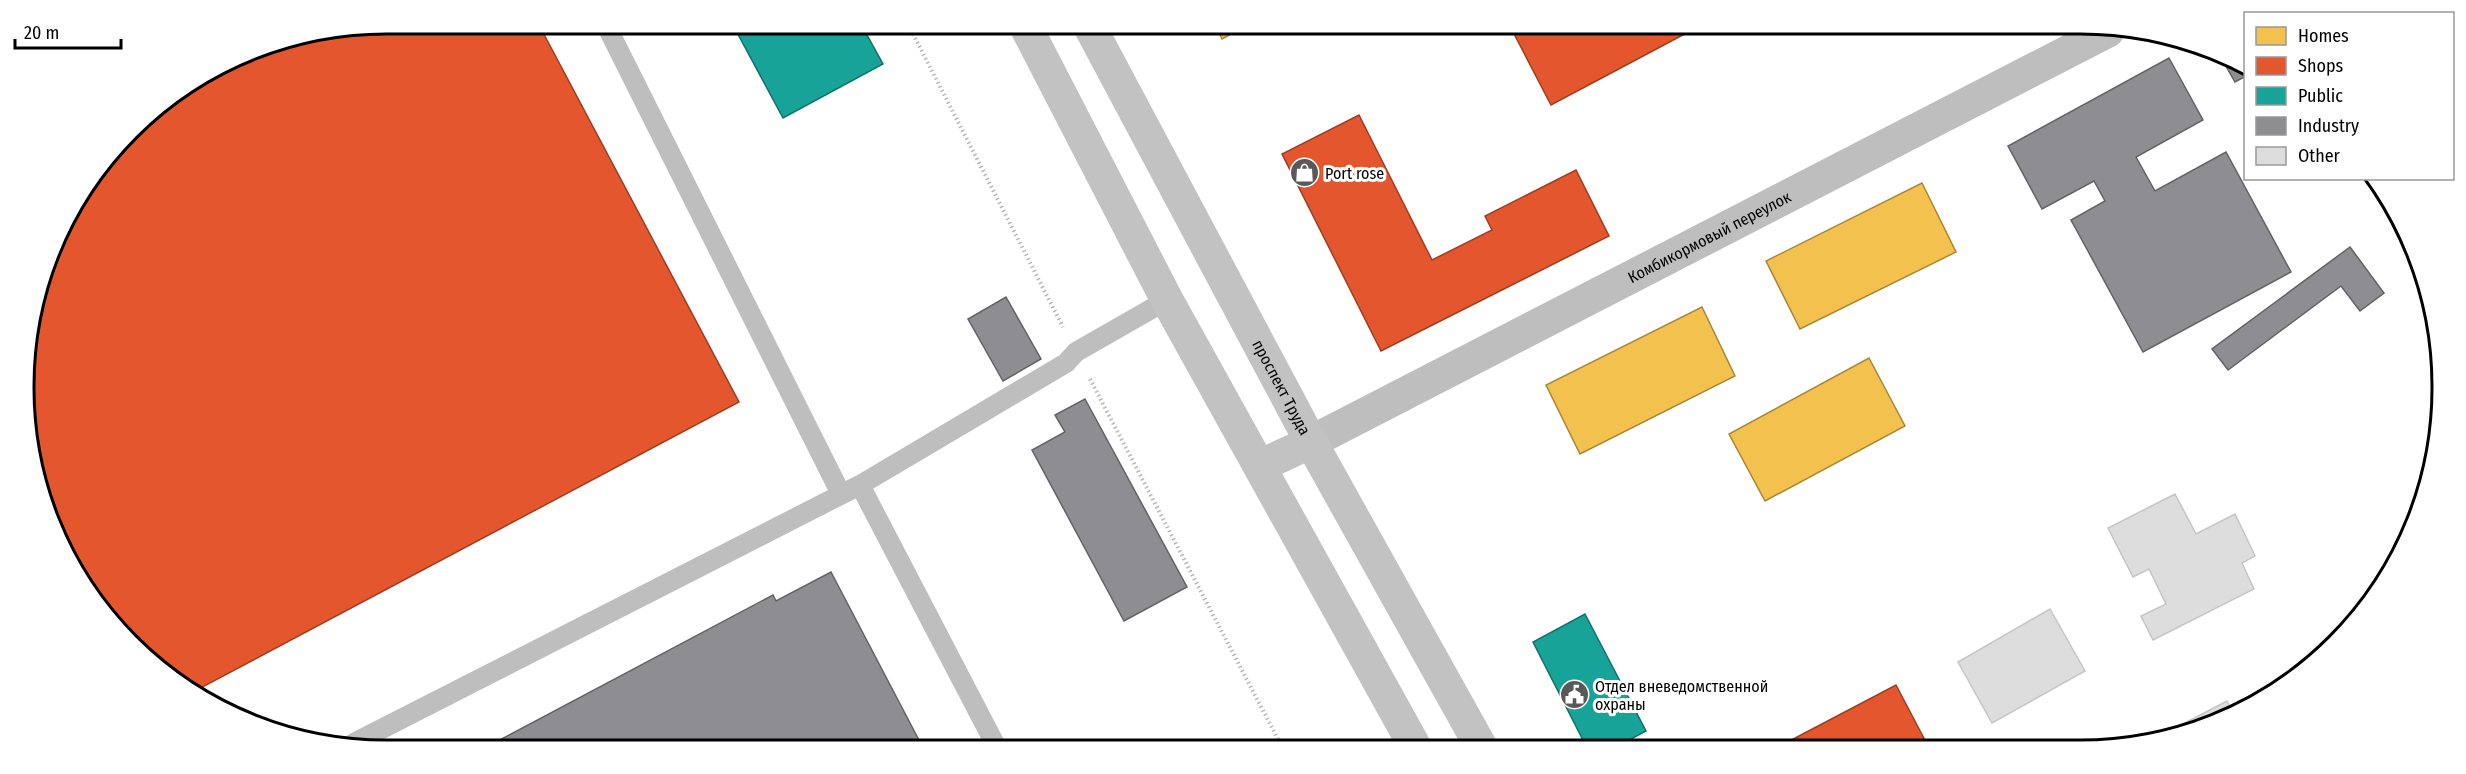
<svg xmlns="http://www.w3.org/2000/svg" width="2466" height="774" font-family="'Fira Sans Condensed',sans-serif">
<rect width="100%" height="100%" fill="#fff"/>
<path fill="#f2c14e" stroke="#a98737" stroke-width="1.5" d="M1216 27H1244L1222 39Z
M1922 183 1956 252 1800 329 1766 261Z
M1702 307 1735 376 1580 454 1546 385Z
M1869 358 1905 426 1765 501 1729 434Z"/>
<path fill="#e4572e" stroke="#a03d20" stroke-width="1.5" d="M387 24 539 25 739 402 193 692 185 689 85 589 36 481 27 340 62 226 147 114 248 52Z
M1511 28 1694 29 1551 105Z
M1359 115 1432 260 1492 230 1485 216 1576 170 1609 236 1381 351 1282 154Z
M1896 685 1928 746H1780Z"/>
<path fill="#17a398" stroke="#10726a" stroke-width="1.5" d="M733 25 862 26 883 64 783 118Z
M1585 614 1646 731 1618 746H1586L1533 642Z"/>
<path fill="#8d8d92" stroke="#636366" stroke-width="1.5" d="M2169 58 2203 120 2136 157 2155 191 2226 152 2291 272 2143 352 2071 220 2105 201 2094 181 2042 209 2008 146Z
M2223 61 2246 71V76L2235 82Z
M2350 247 2384 293 2360 311 2341 286 2228 370 2212 349Z
M1006 297 1041 359 1003 381 968 319Z
M1085 399 1187 587 1124 621 1032 450 1065 432 1055 415Z
M831 572 921 744 494 743 773 595 776 601Z"/>
<path fill="#ddd" stroke="#c5c5c5" stroke-width="1.5" d="M2175 494 2196 534 2235 514 2255 556 2242 563 2254 589 2153 640 2141 616 2166 604 2149 569 2133 577 2108 528Z
M2050 609 2085 671 1992 723 1958 662Z
M2227 701 2234 714 2156 738Z"/>
<g fill="none" stroke-linecap="round" stroke-linejoin="round">
<path stroke="#b8b8b8" stroke-width="4" stroke-dasharray="1.5 3" stroke-linecap="butt" d="M909 26 1063 327
M1090 379 1281 745"/>
<path stroke="#bebebe" stroke-width="20" d="M606 25 841 494
M860 485 995 744
M354 743 860 485 1066 363 1076 352 1167 300"/>
<path stroke="#bebebe" stroke-width="33" id="s1" d="M1311 442 2108 31"/>
<g stroke="#c2c2c2" stroke-width="33">
<path d="M1026 27 1167 300 1414 745"/>
<path id="s2" d="M1090 27 1311 442 1480 745"/>
<path d="M1260 466 1311 442"/>
</g>
</g>
<defs>
<symbol id="shop-disc" viewBox="-11 -11 22 22"><circle r="9.5" fill="#595959" stroke="#fff"/><path d="M-5-2.5h2.3a2.7 3.5 0 0 1 5.4 0H5L5.5 6h-11ZM-1.5-2.5h3a1.5 2.3 0 0 0-3 0Z" fill="#fff"/></symbol>
<symbol id="civic-disc" viewBox="-11 -11 22 22"><circle r="9.5" fill="#595959" stroke="#fff"/><path d="M-.6-6.5H3V-4.5H.6V-3L4-1V1h2V6H-6V1h2V-1L-.6-3ZM-1.2 2.5V6h2.4V2.5Z" fill="#fff"/></symbol>
</defs>
<g fill-rule="evenodd">
<use href="#shop-disc" x="1288" y="156" width="33" height="33"/>
<use href="#civic-disc" x="1558" y="678" width="33" height="33"/>
</g>
<g text-anchor="middle" dominant-baseline="central" stroke-width="6" stroke-linejoin="round" paint-order="stroke">
<g font-size="16" fill="#000" stroke="#fff" text-anchor="start">
<text x="1325" y="173">Port rose</text>
<text x="1595" y="686">Отдел вневедомственной<tspan x="1595" dy="18">охраны</tspan></text>
</g>
<g font-size="16" fill="#000" stroke="#fff">
<text stroke="none"><textPath href="#s1" startOffset="448">Комбикормовый переулок</textPath></text>
<text stroke="none"><textPath href="#s2" startOffset="408">проспект Труда</textPath></text>
</g>
</g>
<path d="M0 0H2466V774H0ZM386 34H2080A352 352 0 0 1 2432 386V388A352 352 0 0 1 2080 740H386A352 352 0 0 1 34 388V386A352 352 0 0 1 386 34Z" fill="#fff" fill-rule="evenodd"/>
<path fill="none" stroke="#000" stroke-width="3" d="M386 34H2080A352 352 0 0 1 2432 386V388A352 352 0 0 1 2080 740H386A352 352 0 0 1 34 388V386A352 352 0 0 1 386 34Z"/>
<rect x="2244" y="12" width="210" height="168" fill="#ffffff" stroke="#999999" stroke-width="1.5"/>
<rect x="2256" y="27" width="30" height="18" fill="#f2c14e" stroke="#999999" stroke-width="1.5"/>
<text x="2298" y="42" font-size="18" fill="#000000">Homes</text>
<rect x="2256" y="57" width="30" height="18" fill="#e4572e" stroke="#999999" stroke-width="1.5"/>
<text x="2298" y="72" font-size="18" fill="#000000">Shops</text>
<rect x="2256" y="87" width="30" height="18" fill="#17a398" stroke="#999999" stroke-width="1.5"/>
<text x="2298" y="102" font-size="18" fill="#000000">Public</text>
<rect x="2256" y="117" width="30" height="18" fill="#8d8d92" stroke="#999999" stroke-width="1.5"/>
<text x="2298" y="132" font-size="18" fill="#000000">Industry</text>
<rect x="2256" y="147" width="30" height="18" fill="#dddddd" stroke="#999999" stroke-width="1.5"/>
<text x="2298" y="162" font-size="18" fill="#000000">Other</text>
<path d="M15 39v9h106v-9" fill="none" stroke="#000000" stroke-width="3"/>
<text x="24" y="39" font-size="18" fill="#000000" stroke="#ffffff" stroke-width="4.5" paint-order="stroke">20 m</text>
</svg>
